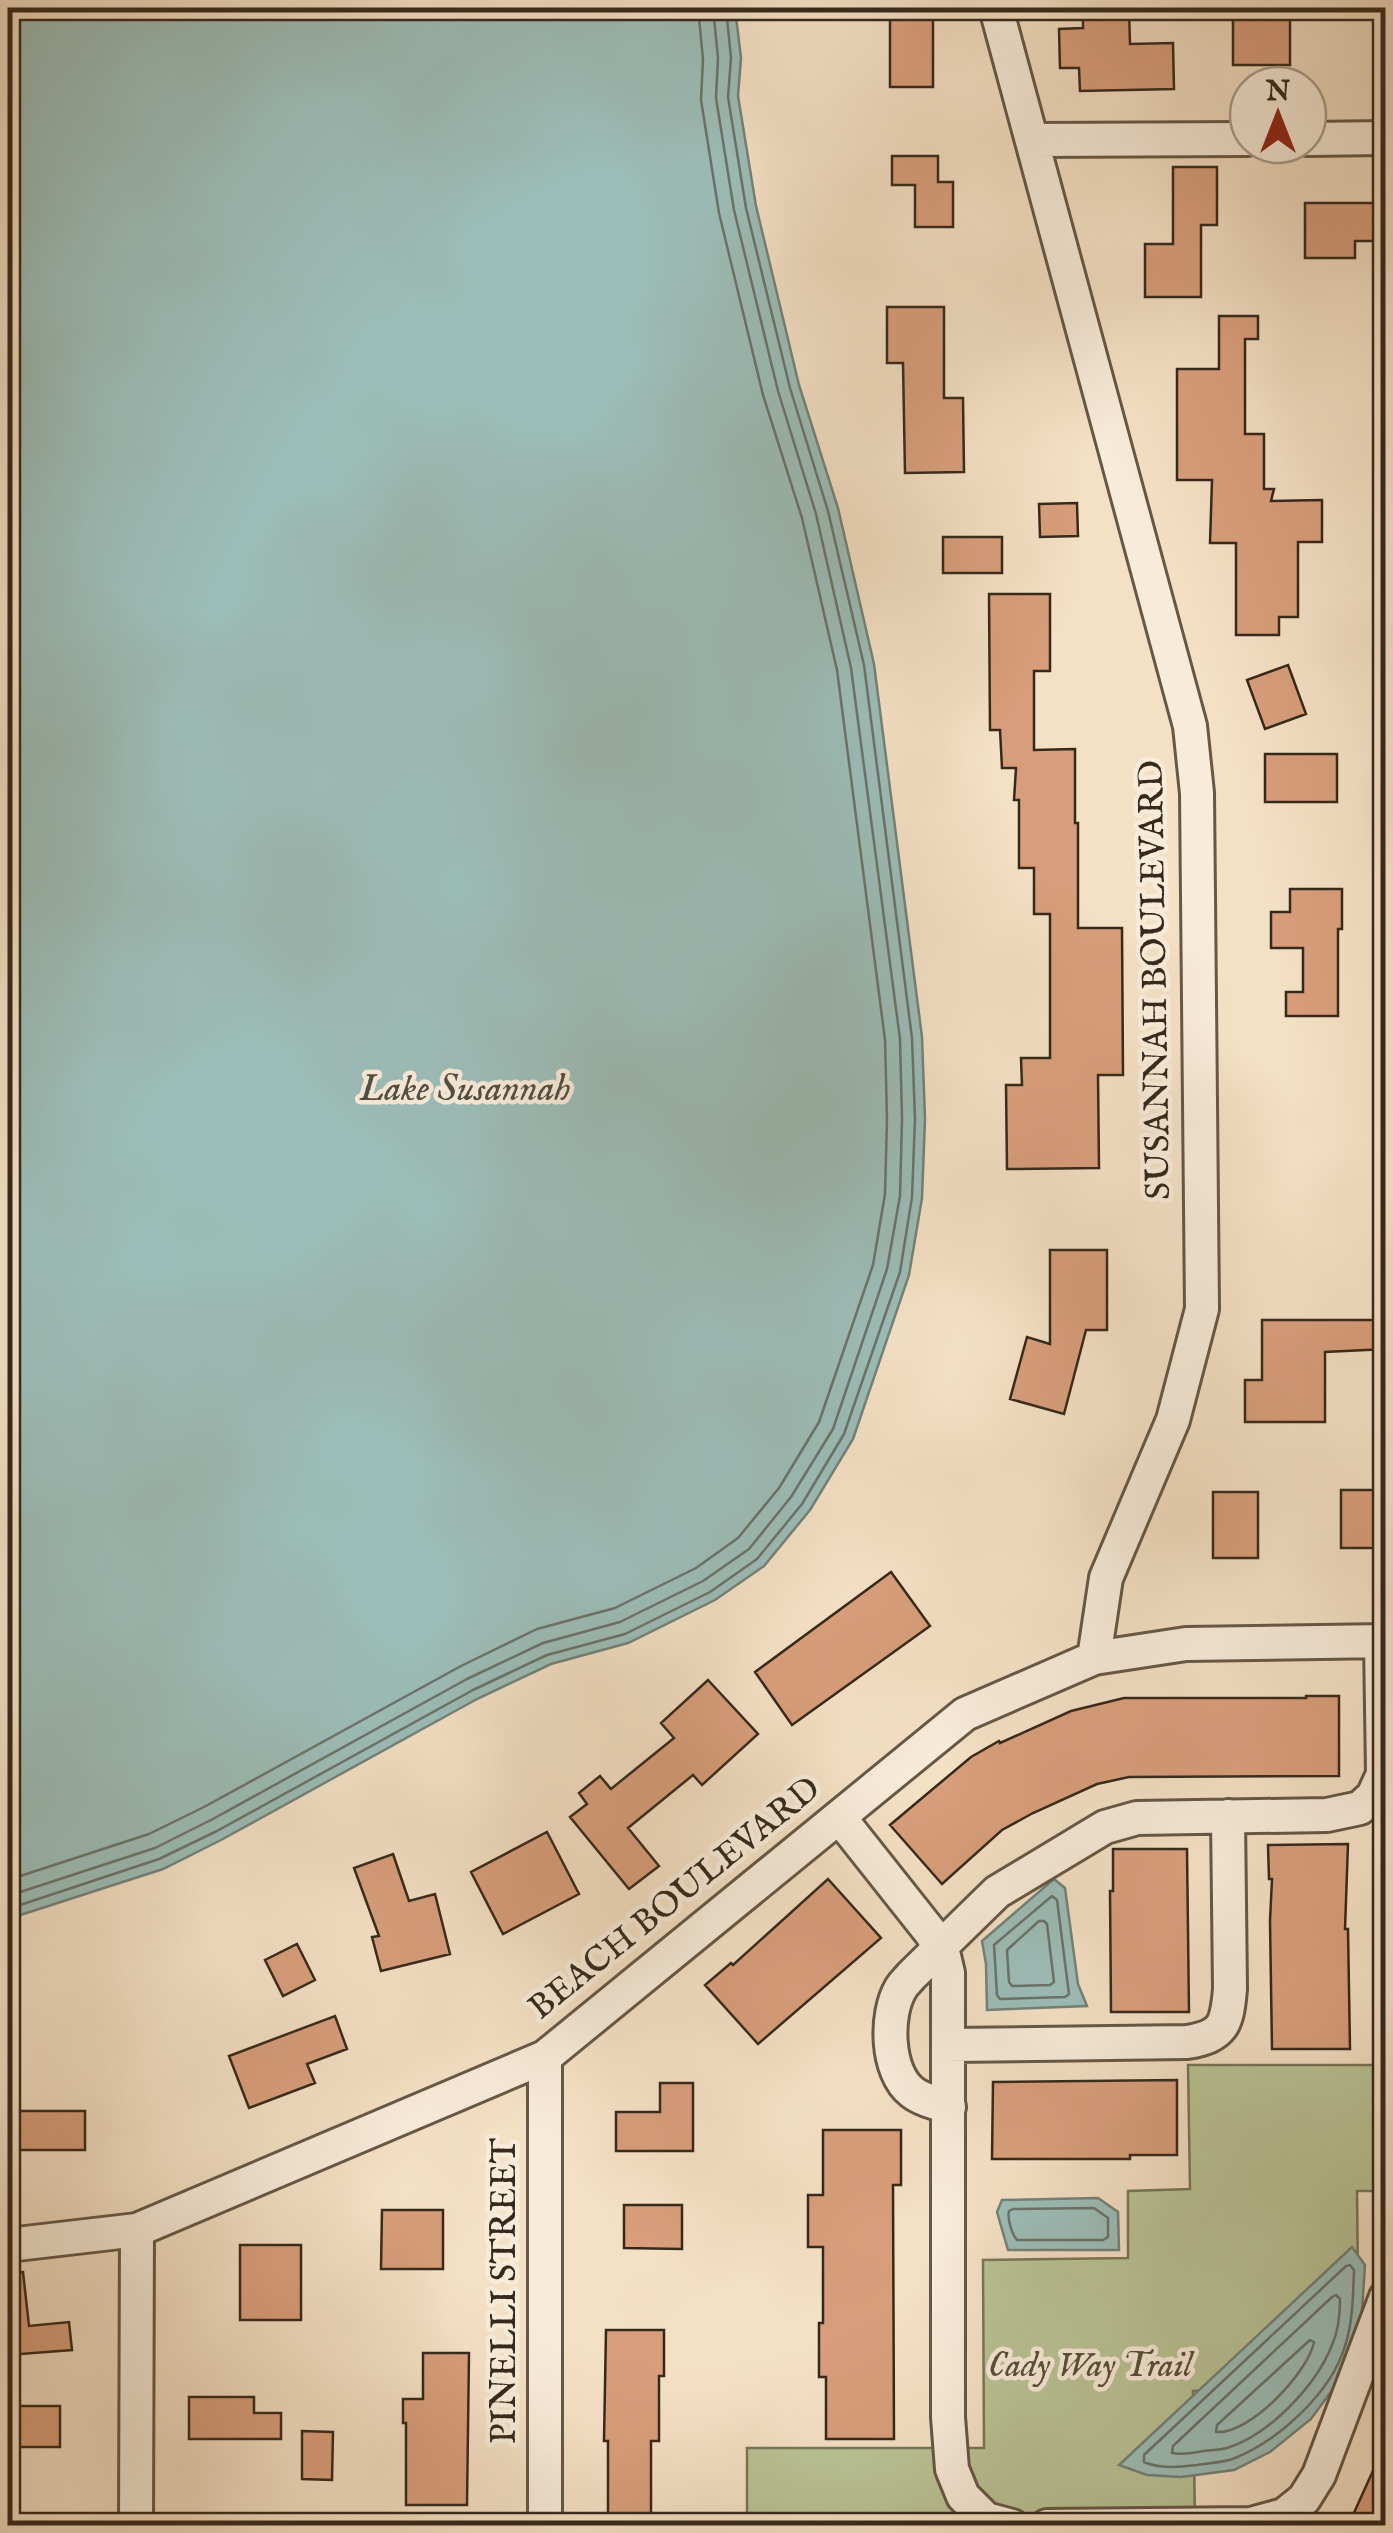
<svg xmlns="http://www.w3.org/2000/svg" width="1393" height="2533" font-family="'IM FELL English',serif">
<rect width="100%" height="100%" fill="#f4e0c5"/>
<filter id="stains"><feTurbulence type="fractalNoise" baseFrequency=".002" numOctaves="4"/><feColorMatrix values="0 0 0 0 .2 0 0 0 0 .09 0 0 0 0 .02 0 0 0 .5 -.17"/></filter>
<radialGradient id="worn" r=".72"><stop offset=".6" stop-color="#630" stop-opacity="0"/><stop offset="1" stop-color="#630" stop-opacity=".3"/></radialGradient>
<path fill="#b9c396" stroke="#787658" stroke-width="2.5" d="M1188 2065H1385V2191H1357L1359 2372 1193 2391 1195 2525H747V2448H984L983 2260 1128 2258V2191L1190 2189Z"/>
<path fill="#9cbdb8" stroke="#738279" stroke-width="2.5" d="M8 8H735L741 58 738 96 756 206 799 385 838 508 874 664 922 1037 925 1119 922 1198 909 1275 853 1439 810 1510 764 1566 715 1600 628 1643 551 1664 477 1699 221 1840 163 1869 8 1919Z
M1054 1879 1065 1888 1078 1984 1087 2006 987 2010 986 1964 982 1941Z
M1098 2198 1118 2212 1119 2250H1008L997 2212 1002 2200Z
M1352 2247 1365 2265 1362 2311 1355 2352 1336 2385 1311 2419 1270 2452 1234 2470 1181 2477 1147 2475 1119 2465Z"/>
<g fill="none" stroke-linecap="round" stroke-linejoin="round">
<path stroke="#69736a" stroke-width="2.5" d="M8 1880 149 1834 204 1807 461 1666 537 1629 615 1608 696 1568 738 1538 779 1488 819 1422 873 1265 885 1194 887 1119 885 1040 837 670 802 518 763 395 719 213 701 100 703 59 698 8
M8 1896 155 1848 211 1820 467 1679 543 1643 620 1622 703 1581 749 1549 791 1497 833 1429 887 1269 900 1196 902 1119 900 1039 851 668 816 514 778 391 734 210 716 98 718 58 713 8
M1052 1896 1057 1900 1069 1994 1065 1997 1000 1999 997 1995 994 1945Z
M8 1909 159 1859 217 1831 473 1690 547 1655 625 1634 710 1592 757 1559 802 1504 844 1434 900 1272 912 1197 915 1119 912 1038 864 665 828 511 790 388 746 208 728 97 731 58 726 8
M1039 1921H1044L1047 1924 1054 1982 1050 1985 1012 1986 1009 1982 1007 1950Z
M1013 2209 1094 2208 1108 2218V2237L1103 2240H1017C1012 2234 1007 2219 1009 2211Z
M1350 2265 1354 2270C1353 2295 1353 2322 1345 2346 1331 2393 1279 2440 1235 2458 1223 2463 1209 2463 1197 2465 1180 2467 1160 2469 1144 2462V2455L1346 2266Z
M1336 2295 1340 2299C1340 2313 1338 2332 1332 2345 1316 2386 1269 2435 1227 2448 1220 2450 1211 2450 1203 2451 1193 2453 1183 2455 1172 2453L1173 2446 1332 2297Z
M1310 2340 1314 2342C1308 2373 1249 2435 1216 2432L1217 2425Z"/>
</g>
<path fill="#d89e7b" stroke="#36291b" stroke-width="2.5" d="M1083 8H1129L1130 44 1173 43 1174 89 1080 91 1079 68H1060L1059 29 1083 28Z
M1233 8H1271V17H1290V65H1233Z
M890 19H933V87H890Z
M892 156H938V182H953V227H915V185H892Z
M1173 167H1217V225H1201V297H1145V244H1173Z
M1305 203H1376V241H1355V258H1305Z
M887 307H944V398H963L964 472 905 473 903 363H887Z
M1219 316H1258V339H1245V434H1264V489H1274L1271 501 1322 500V542H1298V617H1279V635H1236V543H1210L1212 480H1177V369H1219Z
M1077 503 1078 536 1040 537 1039 504Z
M943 537H1002V573H943Z
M989 594H1050V671H1034V750L1075 749V823H1078V928H1122L1123 1075H1098L1099 1168 1007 1169 1006 1085H1022L1021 1058H1050V914H1034V868H1019V800H1014L1016 768H1002L1000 730H990Z
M1288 665 1306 714 1265 729 1247 680Z
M1265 754H1337V802H1265Z
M1290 889H1342V929H1338V1016H1286V992H1303V948H1271V912H1290Z
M1050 1250H1107V1330H1086L1064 1414 1010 1399 1027 1337 1050 1344Z
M1262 1320H1386V1349L1325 1352V1422H1245V1380H1262Z
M1341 1490H1386V1548H1341Z
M1213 1492H1258V1558H1213Z
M891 1572 930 1626 792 1725 755 1672Z
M708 1680 758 1734 702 1785 693 1775 628 1828 659 1866 629 1889 570 1817 587 1804 579 1793 600 1776 611 1789 674 1738 661 1723Z
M1306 1696H1339V1776L1129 1777 1097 1784 1033 1813 1002 1830 942 1884 890 1825 971 1757 999 1741 1000 1743 1071 1711 1124 1698H1306Z
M547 1832 579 1894 503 1934 471 1872Z
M1348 1844 1345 1929H1348L1350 2049H1272L1270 1921 1272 1879H1269L1268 1845Z
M1113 1849H1187L1189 2012H1111L1110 1891H1113Z
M393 1854 409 1901 435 1894 450 1954 381 1971 372 1937 379 1936 354 1868Z
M828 1879 881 1938 758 2044 705 1985 731 1963 733 1965Z
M297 1944 315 1980 283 1996 265 1960Z
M335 2016 347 2049 307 2064 315 2083 249 2108 229 2056Z
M1177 2080V2155H1130V2159H992L993 2082Z
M660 2083H693V2151H616V2112H660Z
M8 2111H85V2150H8Z
M823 2130H901V2185H893L894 2439H826V2377H819V2323H823V2247H808V2195H823Z
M624 2205H682V2249L624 2248Z
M382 2210H443V2269H381Z
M240 2245H301V2320H240Z
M23 2272 29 2326 69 2322 72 2350 8 2355V2273Z
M606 2330H664V2376H659V2441H651V2526H608V2441H604Z
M423 2353H469L467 2505H406V2423H403V2399H423Z
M189 2397H254V2413H281V2439H189Z
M8 2406H60V2447H8Z
M302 2431 333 2432 332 2480 302 2479Z
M1386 2442V2526H1348Z"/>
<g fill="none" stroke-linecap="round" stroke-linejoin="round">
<defs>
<path id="minor" d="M996 8 1190 726 1197 793 1202 1309 1173 1420 1106 1578 1094 1658
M1308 139 1386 138
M1032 140 1248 139
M839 1817 931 1933 944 1956 948 1973V2417L952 2469 963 2496 986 2519 1012 2526
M949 2045 1187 2042C1224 2036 1227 2024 1230 1989L1228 1816
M949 2107C937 2103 922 2100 912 2092 886 2072 885 2014 901 1988 904 1983 908 1980 911 1976L997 1892 1105 1827 1137 1818 1327 1815 1360 1808 1373 1796 1383 1774 1381 1641
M8 2245 137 2230 545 2057 965 1714 1094 1658 1186 1644 1386 1641
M136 2526 137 2230
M545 2526V2057
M1047 2526 1251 2524 1284 2515 1304 2499 1319 2475 1386 2297"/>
</defs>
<use href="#minor" stroke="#665746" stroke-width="38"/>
<use href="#minor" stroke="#f8ebd9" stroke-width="32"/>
</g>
<g text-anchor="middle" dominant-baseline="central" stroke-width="9" stroke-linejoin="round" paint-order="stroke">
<g font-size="35" fill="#36291b" stroke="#f8ebd9">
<text transform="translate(1156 980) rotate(-91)">SUSANNAH BOULEVARD</text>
<text transform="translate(675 1899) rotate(-39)">BEACH BOULEVARD</text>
<text transform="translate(505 2291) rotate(-90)">PINELLI STREET</text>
</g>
<g font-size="35" font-style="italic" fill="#57503a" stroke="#f8ebd9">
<text x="1090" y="2366">Cady Way Trail</text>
</g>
<g font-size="38" font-style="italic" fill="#504e42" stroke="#f8ebd9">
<text x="465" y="1090">Lake Susannah</text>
</g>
</g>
<rect width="1393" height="2533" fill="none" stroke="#f4e0c5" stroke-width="40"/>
<rect x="10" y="10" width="1373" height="2513" fill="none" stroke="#36291b" stroke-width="5"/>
<rect x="20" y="20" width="1353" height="2493" fill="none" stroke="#36291b" stroke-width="2.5"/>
<g transform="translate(1278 115)"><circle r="48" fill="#f8ebd9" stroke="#aa9d8d" stroke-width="2.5"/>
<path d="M0-8L18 38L0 25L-18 38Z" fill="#8f2418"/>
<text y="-15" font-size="28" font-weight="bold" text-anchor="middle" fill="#36291b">N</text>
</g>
<rect width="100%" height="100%" filter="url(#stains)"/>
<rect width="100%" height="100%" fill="url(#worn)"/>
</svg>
